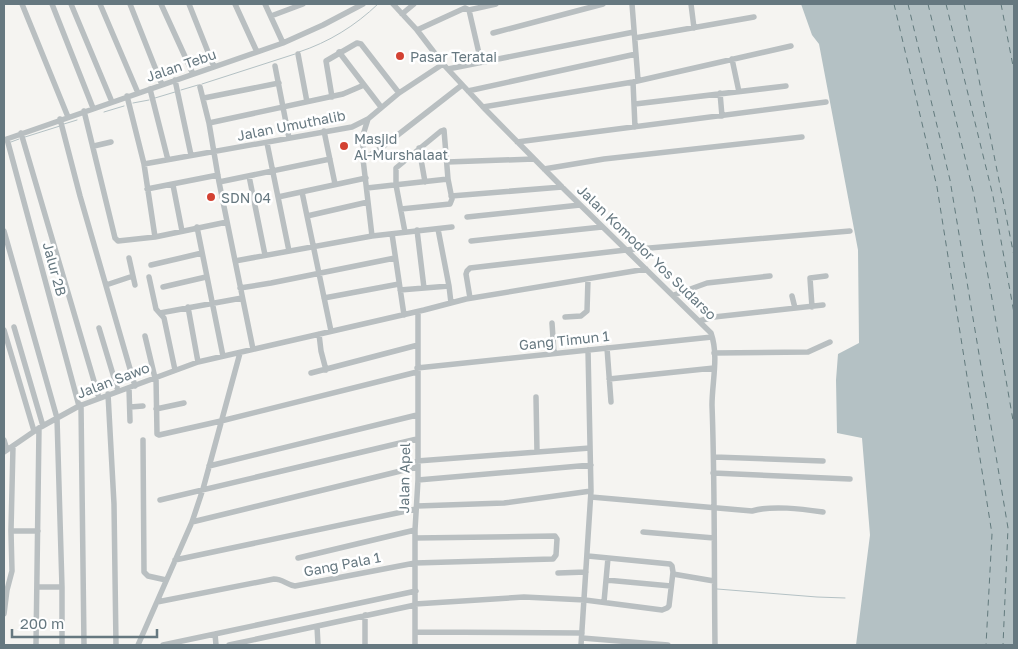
<svg xmlns="http://www.w3.org/2000/svg" width="1018" height="649" font-family="'Golos Text',sans-serif">
<rect width="100%" height="100%" fill="#f5f4f1"/>
<path fill="#b4c1c4" d="M801 4H1014V645H856L870 535 862 438 837 433 836 380 838 354 859 343 858 250 819 44 812 35Z"/>
<g fill="none" stroke-linecap="round" stroke-linejoin="round">
<path stroke="#b4c1c4" stroke-width="1" d="M299 52C329 42 355 26 378 4
M202 84 295 54
M181 90 198 85
M155 98 175 92
M133 103 149 100
M104 112 124 106
M64 124 77 120
M25 137 60 126
M11 142 19 139
M717 589 817 597 845 598"/>
<path stroke="#627a7d" stroke-width="1" stroke-dasharray="6 5" stroke-linecap="butt" d="M894 4 937 187 992 534 986 645
M908 4 950 180 1008 528 1003 645
M928 4 974 195 1014 426
M946 4 993 196 1014 313
M964 4 1014 256
M1001 4 1014 71"/>
<path stroke="#b9bfc1" stroke-width="5.5" d="M22 4 68 117
M52 4 93 108
M71 4 112 102
M100 4 138 93
M130 4 162 85
M161 4 193 74
M189 4 214 67
M235 4 257 52
M265 4 283 43
M393 4 417 30 443 64 483 107 565 190 711 333C719 356 712 382 712 405 715 485 714 565 715 645
M632 4 638 80
M691 4 694 28
M469 10 481 62
M402 14 414 4
M271 16 303 4
M417 30 465 8 469 10 496 4
M493 33 603 4
M635 38 754 17
M339 52 381 107
M298 54 307 102
M732 59 739 92
M275 66 289 138
M448 69 634 32
M175 80 191 155
M633 82 635 127
M200 87 209 123 219 182 253 349
M150 89 168 160
M468 91 636 54
M720 93 722 116
M127 96 144 164 155 237
M332 97 326 61 357 43 361 44 399 93
M204 98 279 83
M635 104 786 86
M483 107 633 82 791 46
M84 111 115 238 118 241 155 237 227 222
M60 119 80 196 135 386
M368 119 363 135V159L372 236
M209 123 343 94 364 85
M324 131 335 184
M21 133 99 398
M7 139 79 406
M4 140 283 43 323 25 363 4
M517 142 826 102
M267 143 289 251
M94 146 111 142
M419 148 425 182
M363 159 381 148 462 85
M447 162 534 159
M144 164 352 127 368 119 399 93 443 64
M544 169 604 159 802 137
M249 176 265 255
M219 182 330 159
M173 185 182 231
M367 188 448 179 444 130 441 131 396 168V185L405 232
M147 189 218 175
M302 192 331 331
M451 196 562 187
M278 197 366 178
M401 209 450 204 452 199 448 179
M307 216 368 202
M467 217 580 205
M197 227 223 356
M438 229 449 286 451 303
M417 230 424 288
M4 231 57 418 62 587V645
M392 234 404 315
M471 241 602 227
M129 258 135 285
M235 261 372 236 452 227
M151 265 202 253
M149 277 156 309 164 318 175 370
M106 285 133 276
M163 287 206 277
M240 288 271 283 395 258
M400 290 449 286
M674 295 707 283 770 276
M792 296 795 308
M324 298 399 284
M470 298 466 274 467 271 470 268 626 250 850 231
M188 307 198 362
M812 307 810 278 826 276
M160 313 242 298
M565 317 581 316 587 311 588 279
M699 321 714 317 823 305
M552 323 554 353
M14 327 43 426
M99 328 118 391
M4 330 34 431
M319 334 321 351 326 370
M145 336 155 378
M607 348 611 402
M714 353 808 352 830 342
M417 368 712 337
M311 373 418 345
M156 377 157 434 159 435 221 421 417 372
M609 379 714 368
M129 388 130 421
M108 394 114 504 116 645
M536 397 537 452
M81 405 84 645
M130 407 143 406
M156 409 184 403
M4 440 7 450
M143 440 144 572 148 576 166 580
M4 452 39 428 79 406 198 362 424 310 466 299 646 269
M714 457 823 461
M417 461 590 448
M209 466 417 415
M713 473 850 479
M418 480 591 465
M591 497 752 511C772 505 802 509 823 512
M160 500 417 439
M417 506 504 503 591 491
M192 522 417 467
M11 531H38
M643 532 714 538
M298 558 415 530
M175 560 416 509
M558 573 586 572
M673 574 714 581
M606 580 671 586
M38 587H62
M157 602 274 579C283 579 287 585 295 586L415 563 553 559 556 555 557 539 555 536 415 538
M604 602 608 558
M415 604 524 597 585 600 662 610 667 608 669 606 673 572 672 566 670 564 588 556
M4 614 7 590 12 571 11 531 13 446
M365 615V645
M317 626 318 645
M415 632 582 633
M215 634 416 591
M582 638 668 645
M36 645 39 428
M138 645 192 522 203 489 240 353
M163 645 215 634 216 645
M229 645 415 605
M415 645V530L418 480V312
M581 645 591 491 588 350"/>
</g>
<g fill="#d34233" stroke="#fff" stroke-width="2">
<circle cx="400" cy="56" r="5"/>
<circle cx="344" cy="146" r="5"/>
<circle cx="211" cy="197" r="5"/>
</g>
<g text-anchor="middle" dominant-baseline="central" stroke-width="5" stroke-linejoin="round" paint-order="stroke">
<g font-size="14" fill="#667880" stroke="#fff" text-anchor="start">
<text x="410" y="56">Pasar Teratai</text>
<text x="354" y="138">Masjid<tspan x="354" dy="16">Al-Murshalaat</tspan></text>
<text x="221" y="197">SDN 04</text>
</g>
<g font-size="14" fill="#667880" stroke="#fff">
<text transform="translate(181 65) rotate(-19)">Jalan Tebu</text>
<text transform="translate(291 125) rotate(-11)">Jalan Umuthalib</text>
<text transform="translate(647 252) rotate(44)">Jalan Komodor Yos Sudarso</text>
<text transform="translate(55 269) rotate(75)">Jalur 2B</text>
<text transform="translate(564 340) rotate(-6)">Gang Timun 1</text>
<text transform="translate(113 380) rotate(-21)">Jalan Sawo</text>
<text transform="translate(404 478) rotate(-89)">Jalan Apel</text>
<text transform="translate(342 564) rotate(-11)">Gang Pala 1</text>
</g>
</g>
<rect width="1018" height="649" fill="none" stroke="#667880" stroke-width="10"/>
<path d="M12 629v8h145v-8" fill="none" stroke="#667880" stroke-width="2.5"/>
<text x="20" y="629" font-size="15" fill="#667880" stroke="#ffffff" stroke-width="4" paint-order="stroke">200 m</text>
</svg>
